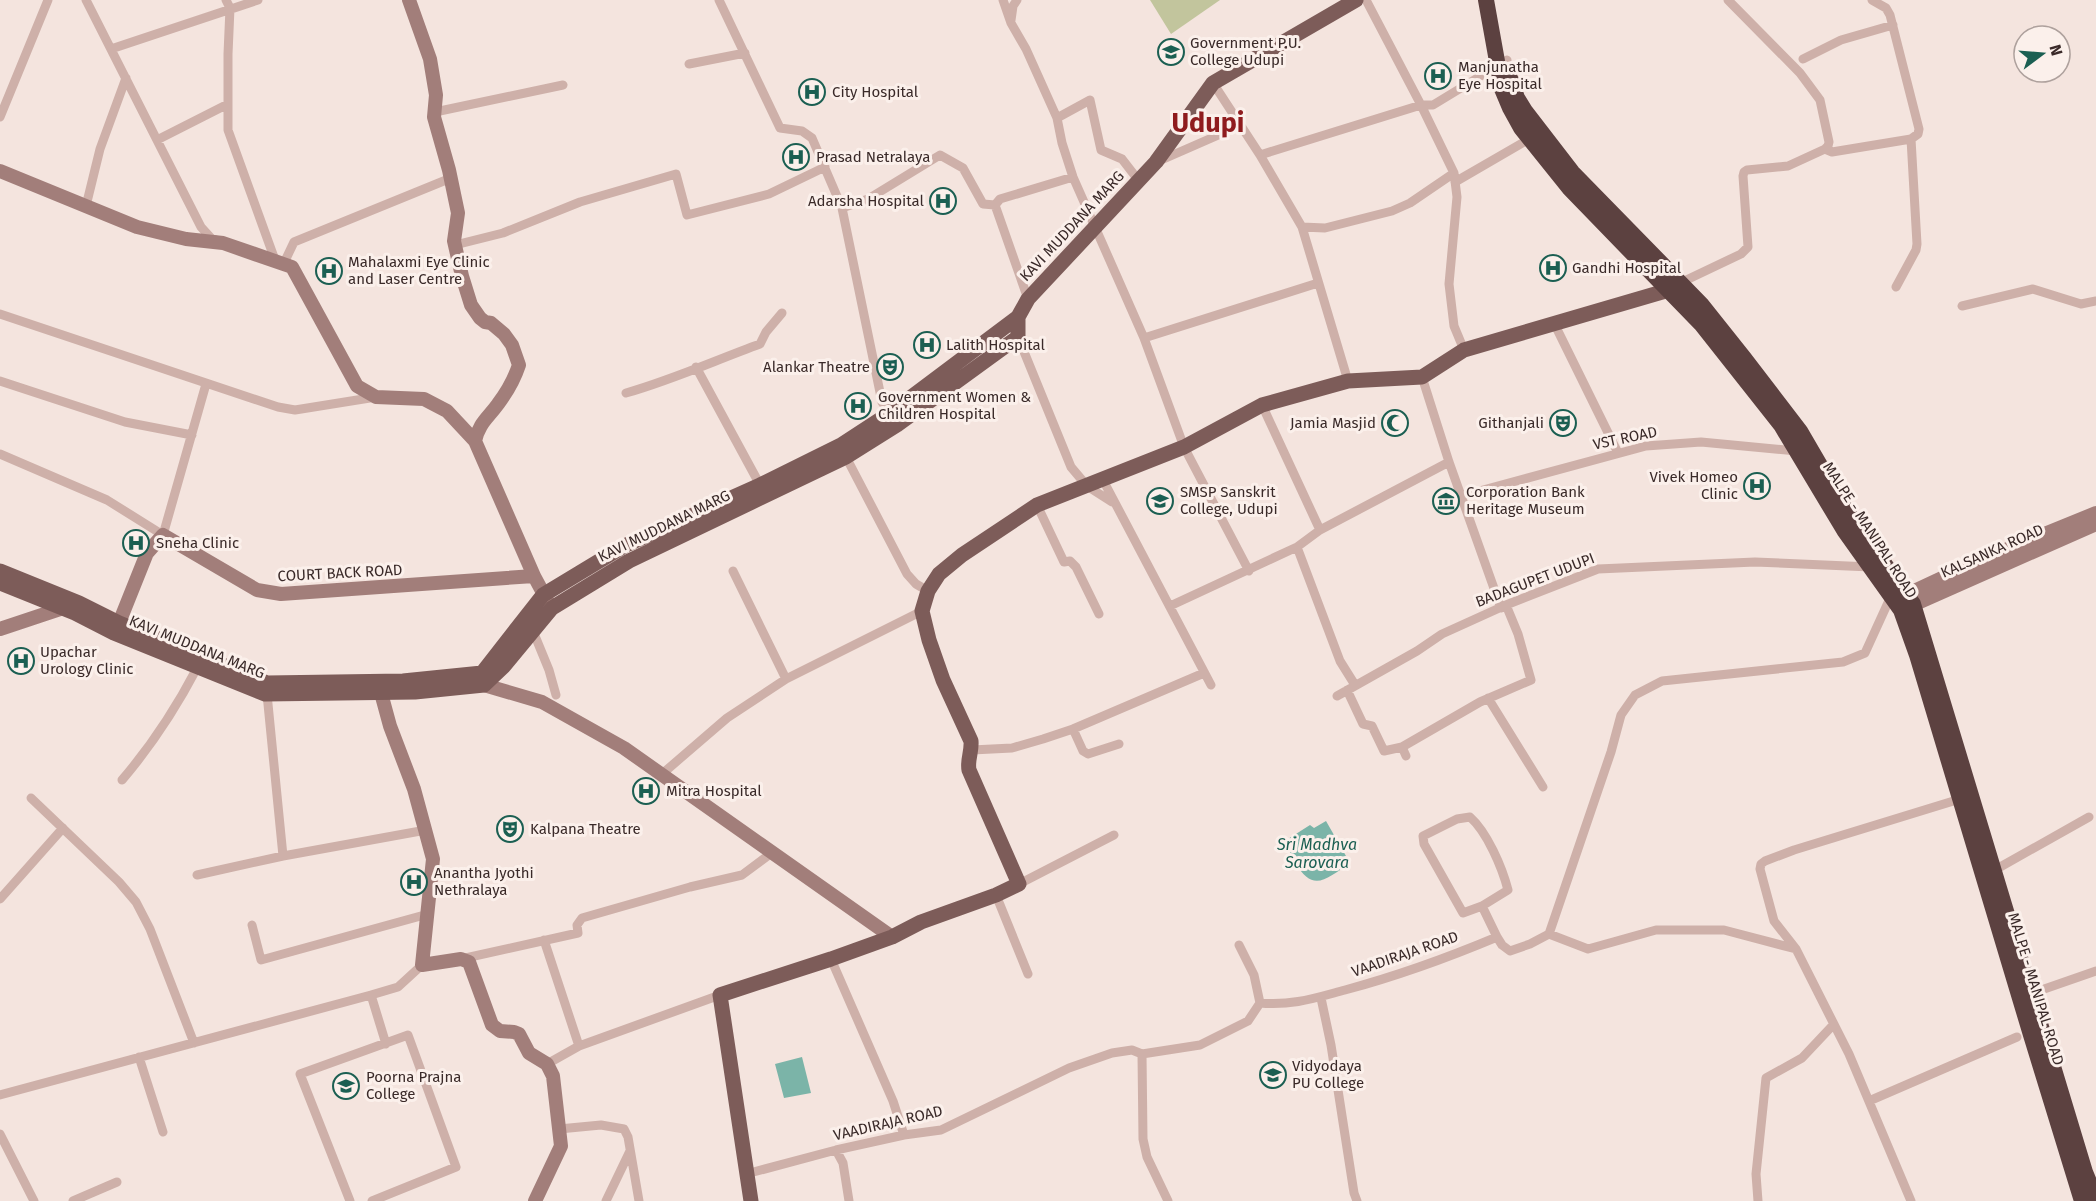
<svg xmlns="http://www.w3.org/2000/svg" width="2096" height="1201" font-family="'Fira Sans',sans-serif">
<rect width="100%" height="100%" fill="#f4e4de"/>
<path fill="#c2c59d" d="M1150 0H1220L1171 34Z"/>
<path fill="#7bb4a8" d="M1326 821 1350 863C1326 879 1313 894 1295 862 1291 854 1287 849 1288 839L1310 825 1314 828Z
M802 1057 811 1093 784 1098 775 1064Z"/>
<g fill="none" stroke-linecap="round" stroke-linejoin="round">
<path stroke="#ceb0a9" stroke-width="9" d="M86 0 201 227 211 238 218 241
M226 0 230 8 228 54V130L275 260
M719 0 780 128 802 131 812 138 842 208 882 402 890 413
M1003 0 1011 23 1026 49 1057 118 1062 143 1073 177 1144 338 1184 447 1249 571
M1366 0 1421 105 1454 173 1457 197 1449 284 1454 326 1464 350
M1011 20 1013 6 1017 0
M111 49 258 0
M1803 59 1841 40 1893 25
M689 64 745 53
M1213 83 1260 155 1302 227 1348 381
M435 112 563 85
M0 117 48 0
M1057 118 1090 100 1101 150 1122 159 1139 181
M157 140 228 104
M1825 149 1832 152 1911 139 1918 134 1919 129 1890 15 1886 8 1872 0
M1260 155 1421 105H1433L1507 60
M1159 161 1239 126
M1455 182 1531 138
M995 205 1028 299
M995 205 1000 199 1073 177
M86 206 100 149 126 78
M842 208 868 199 940 155 963 168 983 204 995 205
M1302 227 1325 228 1392 211 1410 203 1454 173
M455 245 503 233 580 202 676 174 687 215 769 194 825 167
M284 263 294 242 451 178
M1680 283 1741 254 1748 247 1743 176 1744 172 1747 170 1788 166 1825 149 1828 146 1829 142 1820 100 1800 73 1728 0
M1896 287 1916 250 1917 244 1911 139
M1962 306 2033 289 2081 304 2096 301
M0 314 278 407 295 410 376 397
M1555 325 1618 453
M1018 337 1071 467 1087 486 1112 502
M1144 338 1318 283
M696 367 760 485
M1422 377 1449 462 1501 608
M0 381 125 422 192 435
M626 393C672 380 716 360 760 344L766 332 782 313
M1262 405 1320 530
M0 454 107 500 163 535 206 384
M846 457 907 574 916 584 928 591
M1103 480 1211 685
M1461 496 1646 446 1701 442 1797 451
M1037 505 1064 562 1070 561 1076 567 1099 614
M1297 547 1340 661 1355 685
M733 571 786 679
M1170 606 1297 547 1320 530 1449 462
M533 631 549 670 556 695
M1347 690 1363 724 1372 726 1384 751 1402 747
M267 694 283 856
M1337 696 1417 651 1442 634 1506 605 1598 569 1755 562 1871 567
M1488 698 1543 787
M1073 729 1083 751 1088 754 1119 744
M972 750 1012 748 1043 739 1073 729 1204 673
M1406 756 1402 747 1480 702 1531 680 1518 634 1506 605
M662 774 727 718 786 679 922 611
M122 780C152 745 176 708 197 668
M31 798 119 882 136 902 150 929 194 1043
M1993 871 2089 817
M197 875 283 856 426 830
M1019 884 1114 835
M996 895 1028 974
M0 899 63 828
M1482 906 1463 913 1424 844 1423 836 1457 819 1470 817C1487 832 1502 867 1508 890L1482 906 1497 937
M252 925 261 960 428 914
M1549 934 1588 949 1656 930H1724L1796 949
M544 940 579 1046
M1239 945 1254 975 1260 1003
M461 959 578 933 577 925 582 918 690 887 742 875 773 852
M831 959 893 1101 904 1135
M2030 994 2096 971
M371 995 386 1044
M1321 998 1331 1045 1354 1193 1357 1201
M1260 1003C1292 1006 1315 998 1345 990 1397 976 1447 958 1497 937L1502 945 1510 951 1530 944 1549 934 1611 752 1621 715 1635 695 1662 681 1843 662 1865 653 1891 596
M1142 1054 1143 1139 1147 1157 1168 1201
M139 1057 163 1132
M547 1064 579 1046 720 995
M0 1095 371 995 398 987 422 965
M1869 1101 2017 1037
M559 1129 601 1125 624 1129 628 1137 639 1201
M0 1134 34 1201
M836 1150 843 1163 849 1201
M746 1174 836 1150 904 1135 941 1130 1069 1068 1112 1053 1132 1050 1142 1054 1200 1045 1248 1021 1260 1003
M73 1201 117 1182
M350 1201 300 1074 408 1035 456 1167 372 1201
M606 1201 630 1151
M1758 1201 1756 1174 1766 1078 1802 1058 1834 1024
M1911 1201 1849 1054 1796 949 1774 921 1760 869 1761 864 1765 861 1794 850 1960 799"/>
<path stroke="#a27e7a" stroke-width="14" d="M409 0 430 59 436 95 434 117 449 170 458 213 454 241 462 276 471 305 480 318 485 322 491 323 504 334 512 345 519 365C514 380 507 392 498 404 488 418 479 423 475 441
M0 171 137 227 186 239 223 243 292 267 357 386 376 397 424 399 447 411 475 441 534 576 549 604
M1899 598 1976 562 2096 513
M1906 608 2096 524
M119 623 147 553 163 535 257 590 281 594 534 576
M0 629 69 606
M483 677 484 685 542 702 624 748 892 937
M381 693 390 726 414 789 433 859 422 965 461 959 469 962 492 1025 500 1031 514 1032 519 1034 529 1053 547 1064 553 1076 561 1146 535 1201"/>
<path stroke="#7d5c59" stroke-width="15" d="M0 571 79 603 119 623 267 683 403 681 482 673 543 595 624 546 760 485 841 445 890 413 1018 317 1028 299 1156 162 1213 83 1356 0
M0 583 75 613 114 633 265 694 415 692 484 685 504 666 552 608 629 561 846 457 897 425 1018 337V317
M751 1201 720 995 831 959 892 937 921 922 996 895 1019 884 969 770C967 760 972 752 971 741L943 680 929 640 922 611 928 591 939 574 962 555 1037 505 1184 447 1262 405 1348 381 1422 377 1464 350 1669 290"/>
<path stroke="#5c4140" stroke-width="16" d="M1486 0 1502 89 1510 108 1521 128 1570 189 1702 325 1781 425 1844 530 1901 610 1917 655 2031 1035 2082 1201
M1511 80 1517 98 1525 111 1572 172 1701 304 1744 358 1800 431 1846 510 1913 604 2085 1172 2096 1199"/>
</g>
<defs>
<symbol id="university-ring" viewBox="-11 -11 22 22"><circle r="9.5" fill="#fbf0eb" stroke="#1b5f52" stroke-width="1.5"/><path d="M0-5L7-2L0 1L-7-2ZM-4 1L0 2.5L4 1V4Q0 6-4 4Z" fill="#1b5f52"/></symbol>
<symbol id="hospital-ring" viewBox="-11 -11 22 22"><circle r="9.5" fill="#fbf0eb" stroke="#1b5f52" stroke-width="1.5"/><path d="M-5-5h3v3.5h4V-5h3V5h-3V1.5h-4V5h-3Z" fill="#1b5f52"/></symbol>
<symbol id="theatre-ring" viewBox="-11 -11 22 22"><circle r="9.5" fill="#fbf0eb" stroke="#1b5f52" stroke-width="1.5"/><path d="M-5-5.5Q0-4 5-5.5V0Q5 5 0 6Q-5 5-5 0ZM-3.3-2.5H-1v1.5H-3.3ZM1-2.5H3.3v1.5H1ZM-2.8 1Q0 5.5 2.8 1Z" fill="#1b5f52"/></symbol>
<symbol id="mosque-ring" viewBox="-11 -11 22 22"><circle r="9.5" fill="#fbf0eb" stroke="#1b5f52" stroke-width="1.5"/><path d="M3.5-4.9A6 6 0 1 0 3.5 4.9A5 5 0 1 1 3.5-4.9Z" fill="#1b5f52"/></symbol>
<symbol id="museum-ring" viewBox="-11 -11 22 22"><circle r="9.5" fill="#fbf0eb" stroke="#1b5f52" stroke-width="1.5"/><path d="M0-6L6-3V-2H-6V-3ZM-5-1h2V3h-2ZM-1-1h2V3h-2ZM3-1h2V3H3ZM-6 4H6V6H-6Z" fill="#1b5f52"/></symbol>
</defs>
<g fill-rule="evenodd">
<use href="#university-ring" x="1156" y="37" width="30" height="30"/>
<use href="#hospital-ring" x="1423" y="61" width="30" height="30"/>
<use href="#hospital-ring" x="797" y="77" width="30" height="30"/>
<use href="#hospital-ring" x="781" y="142" width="30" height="30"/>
<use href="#hospital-ring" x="928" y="186" width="30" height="30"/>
<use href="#hospital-ring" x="1538" y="253" width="30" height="30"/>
<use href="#hospital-ring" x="314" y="256" width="30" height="30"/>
<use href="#hospital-ring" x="912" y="330" width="30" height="30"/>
<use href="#theatre-ring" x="875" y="352" width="30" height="30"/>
<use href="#hospital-ring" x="843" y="391" width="30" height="30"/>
<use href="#mosque-ring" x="1380" y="408" width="30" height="30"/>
<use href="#theatre-ring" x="1548" y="408" width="30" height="30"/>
<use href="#hospital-ring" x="1742" y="471" width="30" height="30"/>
<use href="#university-ring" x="1145" y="486" width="30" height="30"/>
<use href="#museum-ring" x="1431" y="486" width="30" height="30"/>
<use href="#hospital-ring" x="121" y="528" width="30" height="30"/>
<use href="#hospital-ring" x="6" y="646" width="30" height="30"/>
<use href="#hospital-ring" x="631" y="776" width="30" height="30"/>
<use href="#theatre-ring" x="495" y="814" width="30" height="30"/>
<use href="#hospital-ring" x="399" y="867" width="30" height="30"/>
<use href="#university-ring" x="1258" y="1060" width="30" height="30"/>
<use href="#university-ring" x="331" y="1071" width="30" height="30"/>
</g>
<g text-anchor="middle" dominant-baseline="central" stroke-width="6" stroke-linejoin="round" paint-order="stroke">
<g font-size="15" fill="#3a2a29" stroke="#fbf0eb" text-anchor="start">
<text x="1190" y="43">Government P.U.<tspan x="1190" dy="17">College Udupi</tspan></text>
<text x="1458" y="67">Manjunatha<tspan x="1458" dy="17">Eye Hospital</tspan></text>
<text x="832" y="92">City Hospital</text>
<text x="816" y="157">Prasad Netralaya</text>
<text x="924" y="201" text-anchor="end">Adarsha Hospital</text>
<text x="348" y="262">Mahalaxmi Eye Clinic<tspan x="348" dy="17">and Laser Centre</tspan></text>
<text x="1572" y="268">Gandhi Hospital</text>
<text x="946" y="345">Lalith Hospital</text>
<text x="870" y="367" text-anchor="end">Alankar Theatre</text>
<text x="878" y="397">Government Women &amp;<tspan x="878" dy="17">Children Hospital</tspan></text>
<text x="1376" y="423" text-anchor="end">Jamia Masjid</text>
<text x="1544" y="423" text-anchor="end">Githanjali</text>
<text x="1738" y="477" text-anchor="end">Vivek Homeo<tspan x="1738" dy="17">Clinic</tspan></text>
<text x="1180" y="492">SMSP Sanskrit<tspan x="1180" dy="17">College, Udupi</tspan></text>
<text x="1466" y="492">Corporation Bank<tspan x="1466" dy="17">Heritage Museum</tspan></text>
<text x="156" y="543">Sneha Clinic</text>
<text x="40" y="652">Upachar<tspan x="40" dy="17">Urology Clinic</tspan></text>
<text x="666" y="791">Mitra Hospital</text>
<text x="530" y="829">Kalpana Theatre</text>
<text x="434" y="873">Anantha Jyothi<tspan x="434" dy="17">Nethralaya</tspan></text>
<text x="1292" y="1066">Vidyodaya<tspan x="1292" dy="17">PU College</tspan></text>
<text x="366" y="1077">Poorna Prajna<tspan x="366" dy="17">College</tspan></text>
</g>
<g font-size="15" fill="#3a2a29" stroke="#fbf0eb">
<text transform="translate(1072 226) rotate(-47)">KAVI MUDDANA MARG</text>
<text transform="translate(1625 438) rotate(-12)">VST ROAD</text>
<text transform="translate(664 526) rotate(-26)">KAVI MUDDANA MARG</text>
<text transform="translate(1870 530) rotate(57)">MALPE - MANIPAL ROAD</text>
<text transform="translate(1992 551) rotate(-24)">KALSANKA ROAD</text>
<text transform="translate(340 573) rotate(-3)">COURT BACK ROAD</text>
<text transform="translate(1535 580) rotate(-21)">BADAGUPET UDUPI</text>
<text transform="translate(197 647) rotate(22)">KAVI MUDDANA MARG</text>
<text transform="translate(1405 954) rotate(-19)">VAADIRAJA ROAD</text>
<text transform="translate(2036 989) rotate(73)">MALPE - MANIPAL ROAD</text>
<text transform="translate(888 1123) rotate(-13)">VAADIRAJA ROAD</text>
</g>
<g font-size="16" font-style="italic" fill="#1b5f52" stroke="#fbf0eb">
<text x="1317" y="844">Sri Madhva<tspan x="1317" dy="18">Sarovara</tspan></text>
</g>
<g font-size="27" font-weight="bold" fill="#8f1c1e" stroke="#fbf0eb">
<text x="1208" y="123">Udupi</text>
</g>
</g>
<g transform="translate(2042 54) rotate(74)"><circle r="28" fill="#fbf0eb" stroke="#aea19d" stroke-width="1.5"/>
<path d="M0-4.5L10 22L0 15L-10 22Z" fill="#1b5f52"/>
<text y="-9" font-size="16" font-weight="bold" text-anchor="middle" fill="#3a2a29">N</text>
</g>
</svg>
